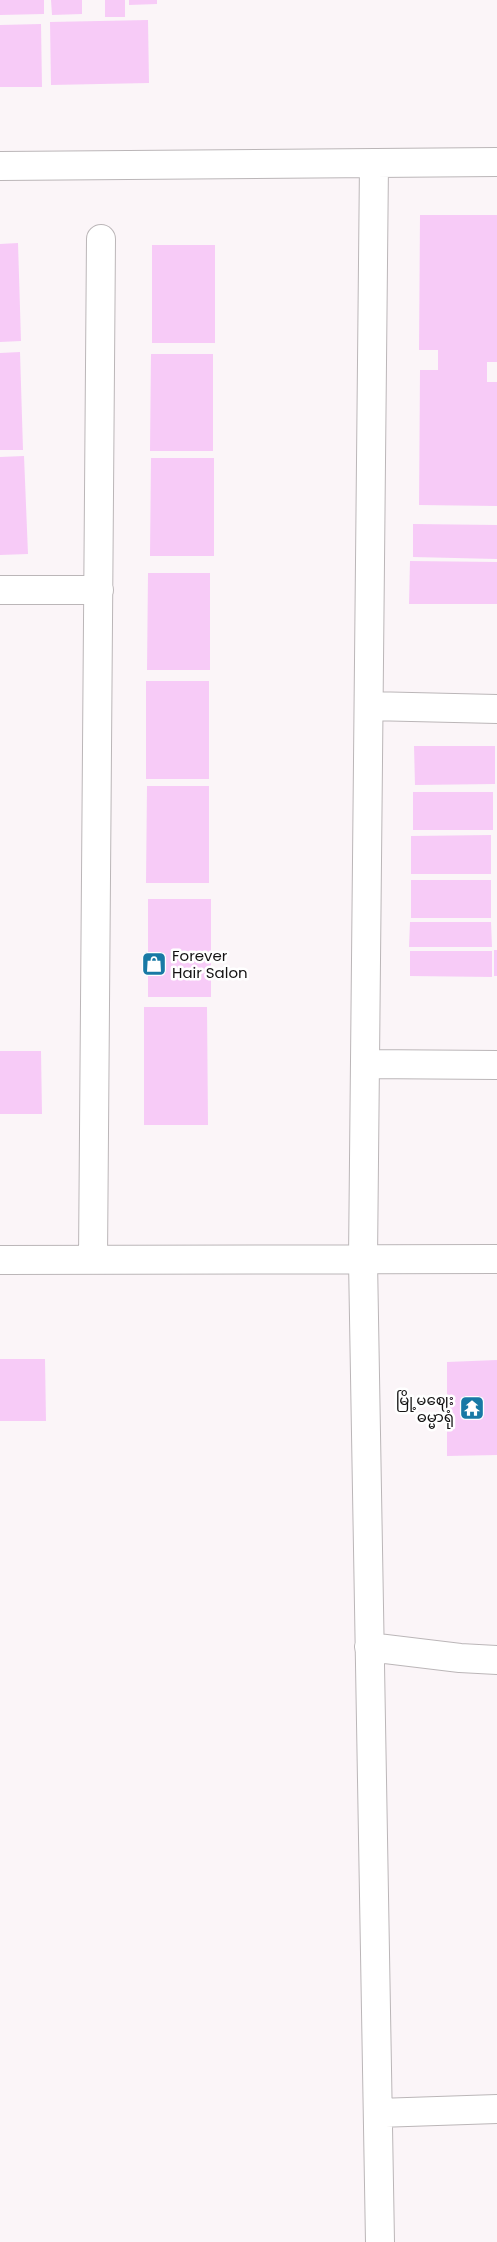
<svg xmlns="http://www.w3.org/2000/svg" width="497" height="2242" font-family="Poppins,'Noto Sans Myanmar',sans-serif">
<rect width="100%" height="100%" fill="#fbf5f8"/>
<path fill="#f7cbf7" d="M0 0H44V14L0 15Z
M51 0H82V14L52 15Z
M105 0H125V17H105Z
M129 0H157V4L129 5Z
M148 20 149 83 51 85 50 22Z
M41 24 42 87H0V25Z
M420 215H497V362H487V382H497V506L419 505 420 370H438V350H419Z
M18 243 21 341 0 342V244Z
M152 245H215V343H152Z
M20 352 23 450H0V353Z
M151 354H213V451H150Z
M24 456 28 554 0 555V457Z
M151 458H214V556H150Z
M413 524 497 525V559L413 557Z
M410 561 497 562V604H409Z
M148 573H210V670H147Z
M146 681H209V779H146Z
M414 746H495V784L415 785Z
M147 786H209V883H146Z
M413 792H493V830H413Z
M491 835V874H411V836Z
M411 880H491V918H411Z
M148 899H211V997H148Z
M410 922H491L492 947H409Z
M494 950H497V976H494Z
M410 951H492V977L410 976Z
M144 1007H207L208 1125H144Z
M0 1051H41L42 1114H0Z
M0 1359H45L46 1421H0Z
M497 1360V1455L447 1456V1362Z"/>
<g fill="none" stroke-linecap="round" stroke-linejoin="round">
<defs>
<path id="minor" d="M374 163 363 1260 380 2242
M0 166 497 162
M0 590H99
M369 706 497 709
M365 1064 497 1065
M0 1260 497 1259
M93 1260 101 239
M369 1647 460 1658 497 1660
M378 2113 497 2109"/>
</defs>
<use href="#minor" stroke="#bbb6b8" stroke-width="30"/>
<use href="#minor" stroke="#fff" stroke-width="28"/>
</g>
<defs>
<symbol id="shop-square" viewBox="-11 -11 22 22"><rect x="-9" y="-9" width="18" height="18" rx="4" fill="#1879a5" stroke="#fff"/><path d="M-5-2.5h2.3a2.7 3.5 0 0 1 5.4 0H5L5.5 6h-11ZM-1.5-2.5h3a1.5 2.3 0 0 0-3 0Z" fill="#fff"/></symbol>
<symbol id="temple-square" viewBox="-11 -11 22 22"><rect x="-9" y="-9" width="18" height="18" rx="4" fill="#1879a5" stroke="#fff"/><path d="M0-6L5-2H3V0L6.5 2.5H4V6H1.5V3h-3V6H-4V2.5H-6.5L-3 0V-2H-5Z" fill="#fff"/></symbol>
</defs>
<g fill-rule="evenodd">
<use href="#shop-square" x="140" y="950" width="28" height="28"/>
<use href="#temple-square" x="458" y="1394" width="28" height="28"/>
</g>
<g text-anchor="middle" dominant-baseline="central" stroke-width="5" stroke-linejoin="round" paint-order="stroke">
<g font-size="15" fill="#141313" stroke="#fff" text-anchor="start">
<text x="172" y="955">Forever<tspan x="172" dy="17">Hair Salon</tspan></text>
<text x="454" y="1399" text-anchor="end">မြို့မဈေး<tspan x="454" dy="17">ဓမ္မာရုံ</tspan></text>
</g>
</g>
</svg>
